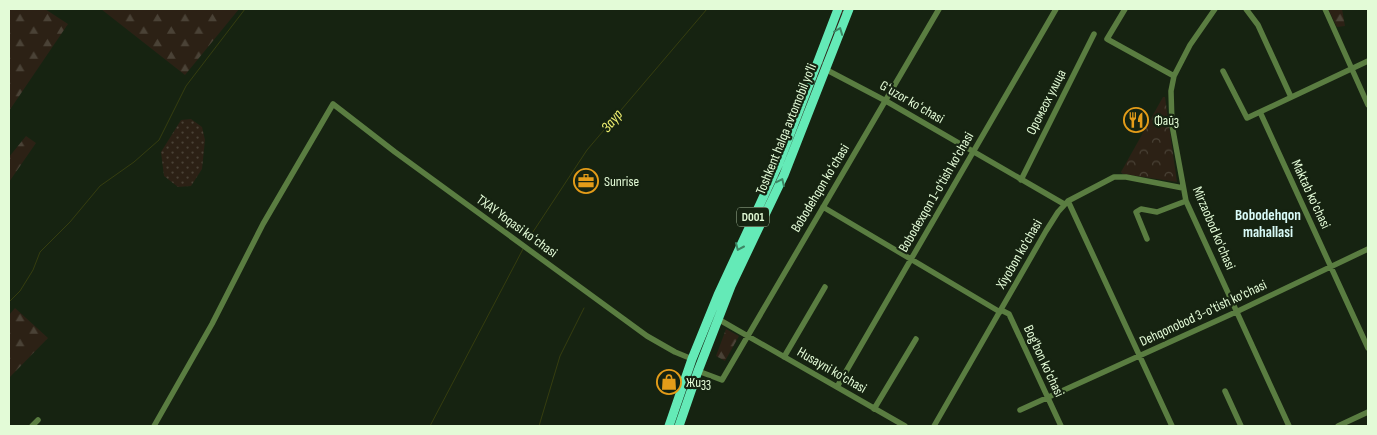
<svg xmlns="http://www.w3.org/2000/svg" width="1377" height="435" font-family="'Sofia Sans Condensed',sans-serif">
<defs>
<pattern id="grass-dots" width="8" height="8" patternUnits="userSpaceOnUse" patternTransform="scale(1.25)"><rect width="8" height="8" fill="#2c2115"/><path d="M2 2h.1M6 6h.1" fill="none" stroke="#4a4236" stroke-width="1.8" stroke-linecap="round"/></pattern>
<pattern id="forest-firs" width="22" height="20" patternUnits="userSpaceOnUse" patternTransform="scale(1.25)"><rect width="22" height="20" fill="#2c2115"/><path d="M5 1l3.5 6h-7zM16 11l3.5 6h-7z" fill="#4a4236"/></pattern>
<pattern id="park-crowns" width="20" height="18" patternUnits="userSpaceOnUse" patternTransform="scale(1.25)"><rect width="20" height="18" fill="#2c2115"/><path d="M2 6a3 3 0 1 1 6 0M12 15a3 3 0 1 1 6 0" fill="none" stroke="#4a4236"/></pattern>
</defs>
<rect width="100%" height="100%" fill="#162311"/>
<path fill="url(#grass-dots)" d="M842 9H846L791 153 756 229 753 227 788 152Z
M191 119 202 127 205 140 202 169 191 186 178 187 164 176 161 152 181 120Z"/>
<path fill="url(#forest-firs)" d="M9 9H45L68 24 9 111Z
M101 9H239L185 75Z
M1328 9H1342L1345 26 1337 27Z
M26 136 36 143 9 182V157Z
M15 308 48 338 9 378V315Z
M726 329 739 336 725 361 716 356Z"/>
<path fill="url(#park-crowns)" d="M1163 97H1165L1177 182 1123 174 1121 172Z"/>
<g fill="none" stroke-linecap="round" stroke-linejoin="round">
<path stroke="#353d0f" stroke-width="1" d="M527 241 587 150 707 9
M9 302 20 291 33 270 40 252 70 222 100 186 134 162 159 140 186 86 245 9
M430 426 523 249
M539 426 560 356 584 308"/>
<path stroke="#5a7d41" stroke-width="5.5" d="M1125 9 1107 39 1174 76
M1215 9 1190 45 1174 76 1171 91 1172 125 1186 201 1289 426
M1246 9 1258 25 1291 97
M1325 9 1368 105
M825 69 886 101 1064 204
M1223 71 1247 118 1368 61
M1260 112 1368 348
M1021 180 1094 34
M1068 201 1172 426
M823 207 1000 312
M1147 239 1136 212 1141 209 1157 212 1186 201
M1001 310 1009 314 1061 426
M718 319 905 426
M784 357 825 287
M698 371 722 380 939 9
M837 387 1056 9
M1225 391 1241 426
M874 409 916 339
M1020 410 1236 312 1368 249
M32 426 38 420
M154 426 212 324 263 224 333 104 395 152 647 336 675 352 692 359
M934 426 1046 231 1058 212 1068 201 1114 177H1126L1183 188
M1338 426 1368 412"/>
<path stroke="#64eab7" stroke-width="9" d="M669 426 692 359 718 295 779 163 838 9
M679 426 698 371 731 286 784 175 849 9"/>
</g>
<defs><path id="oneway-chevron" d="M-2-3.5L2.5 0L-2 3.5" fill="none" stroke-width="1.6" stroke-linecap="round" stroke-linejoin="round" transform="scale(1.25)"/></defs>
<g stroke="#3d8664">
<use href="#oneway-chevron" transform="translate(839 31) rotate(-69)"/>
<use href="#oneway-chevron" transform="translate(781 182) rotate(-65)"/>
<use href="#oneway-chevron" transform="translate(739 247) rotate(114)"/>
</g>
<defs>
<symbol id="restaurant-ring" viewBox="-11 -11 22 22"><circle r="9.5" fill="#162311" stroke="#e49c19" stroke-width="1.5"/><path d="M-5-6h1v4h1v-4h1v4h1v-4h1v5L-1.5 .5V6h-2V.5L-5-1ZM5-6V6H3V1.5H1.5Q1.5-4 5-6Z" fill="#e49c19"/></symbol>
<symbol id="office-ring" viewBox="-11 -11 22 22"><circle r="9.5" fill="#162311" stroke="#e49c19" stroke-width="1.5"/><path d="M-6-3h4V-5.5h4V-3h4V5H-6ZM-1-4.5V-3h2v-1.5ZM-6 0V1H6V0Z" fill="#e49c19"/></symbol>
<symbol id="shop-ring" viewBox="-11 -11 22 22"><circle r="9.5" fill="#162311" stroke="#e49c19" stroke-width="1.5"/><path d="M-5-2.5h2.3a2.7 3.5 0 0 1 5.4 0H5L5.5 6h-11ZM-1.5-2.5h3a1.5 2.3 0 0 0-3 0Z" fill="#e49c19"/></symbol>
</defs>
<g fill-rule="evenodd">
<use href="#restaurant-ring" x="1122" y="106" width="28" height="28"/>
<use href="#office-ring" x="572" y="167" width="28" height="28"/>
<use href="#shop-ring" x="655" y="368" width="28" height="28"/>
</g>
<g text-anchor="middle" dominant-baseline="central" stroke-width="4.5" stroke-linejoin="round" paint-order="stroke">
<rect fill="#162311" stroke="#a6ba9c" stroke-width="1" x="737" y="207.5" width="32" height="19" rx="4"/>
<g font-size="12" font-weight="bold" fill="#e3fbd7">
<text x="753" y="217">D001</text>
</g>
<g font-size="14" fill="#e3fbd7" stroke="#162311">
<text transform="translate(912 102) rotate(30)">Gʻuzor koʻchasi</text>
<text transform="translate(1046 102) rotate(-63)">Оромгох улица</text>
<text transform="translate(786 129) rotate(-68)">Toshkent halqa avtomobil yo'li</text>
<text transform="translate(820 188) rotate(-59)">Bobodehqon koʻchasi</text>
<text transform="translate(936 192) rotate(-60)">Bobodexqon 1-o'tish ko'chasi</text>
<text transform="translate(1311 194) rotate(65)">Maktab ko'chasi</text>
<text transform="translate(517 226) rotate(36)">TXAY Yoqasi koʻchasi</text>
<text transform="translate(1214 228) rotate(67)">Mirzaobod ko'chasi</text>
<text transform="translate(1019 254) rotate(-60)">Xiyobon ko'chasi</text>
<text transform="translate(1203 313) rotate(-25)">Dehqonobod 3-o'tish ko'chasi</text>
<text transform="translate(1044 361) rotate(65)">Bog'bon ko'chasi</text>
<text transform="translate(832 370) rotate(30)">Husayni ko'chasi</text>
</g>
<g font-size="14" fill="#e3fbd7" stroke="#162311" text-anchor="start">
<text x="1154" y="120">Файз</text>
<text x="604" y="181">Sunrise</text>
<text x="686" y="382">Жизз</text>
</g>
<g font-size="15" font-style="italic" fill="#eeef70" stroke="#162311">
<text transform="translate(612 121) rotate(-50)">Заур</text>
</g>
<g font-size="15" font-weight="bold" fill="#d9fbf8" stroke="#162311">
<text x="1268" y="215">Bobodehqon<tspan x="1268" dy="17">mahallasi</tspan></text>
</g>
</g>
<rect width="1377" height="435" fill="none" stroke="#e3fbd7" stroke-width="20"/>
</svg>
